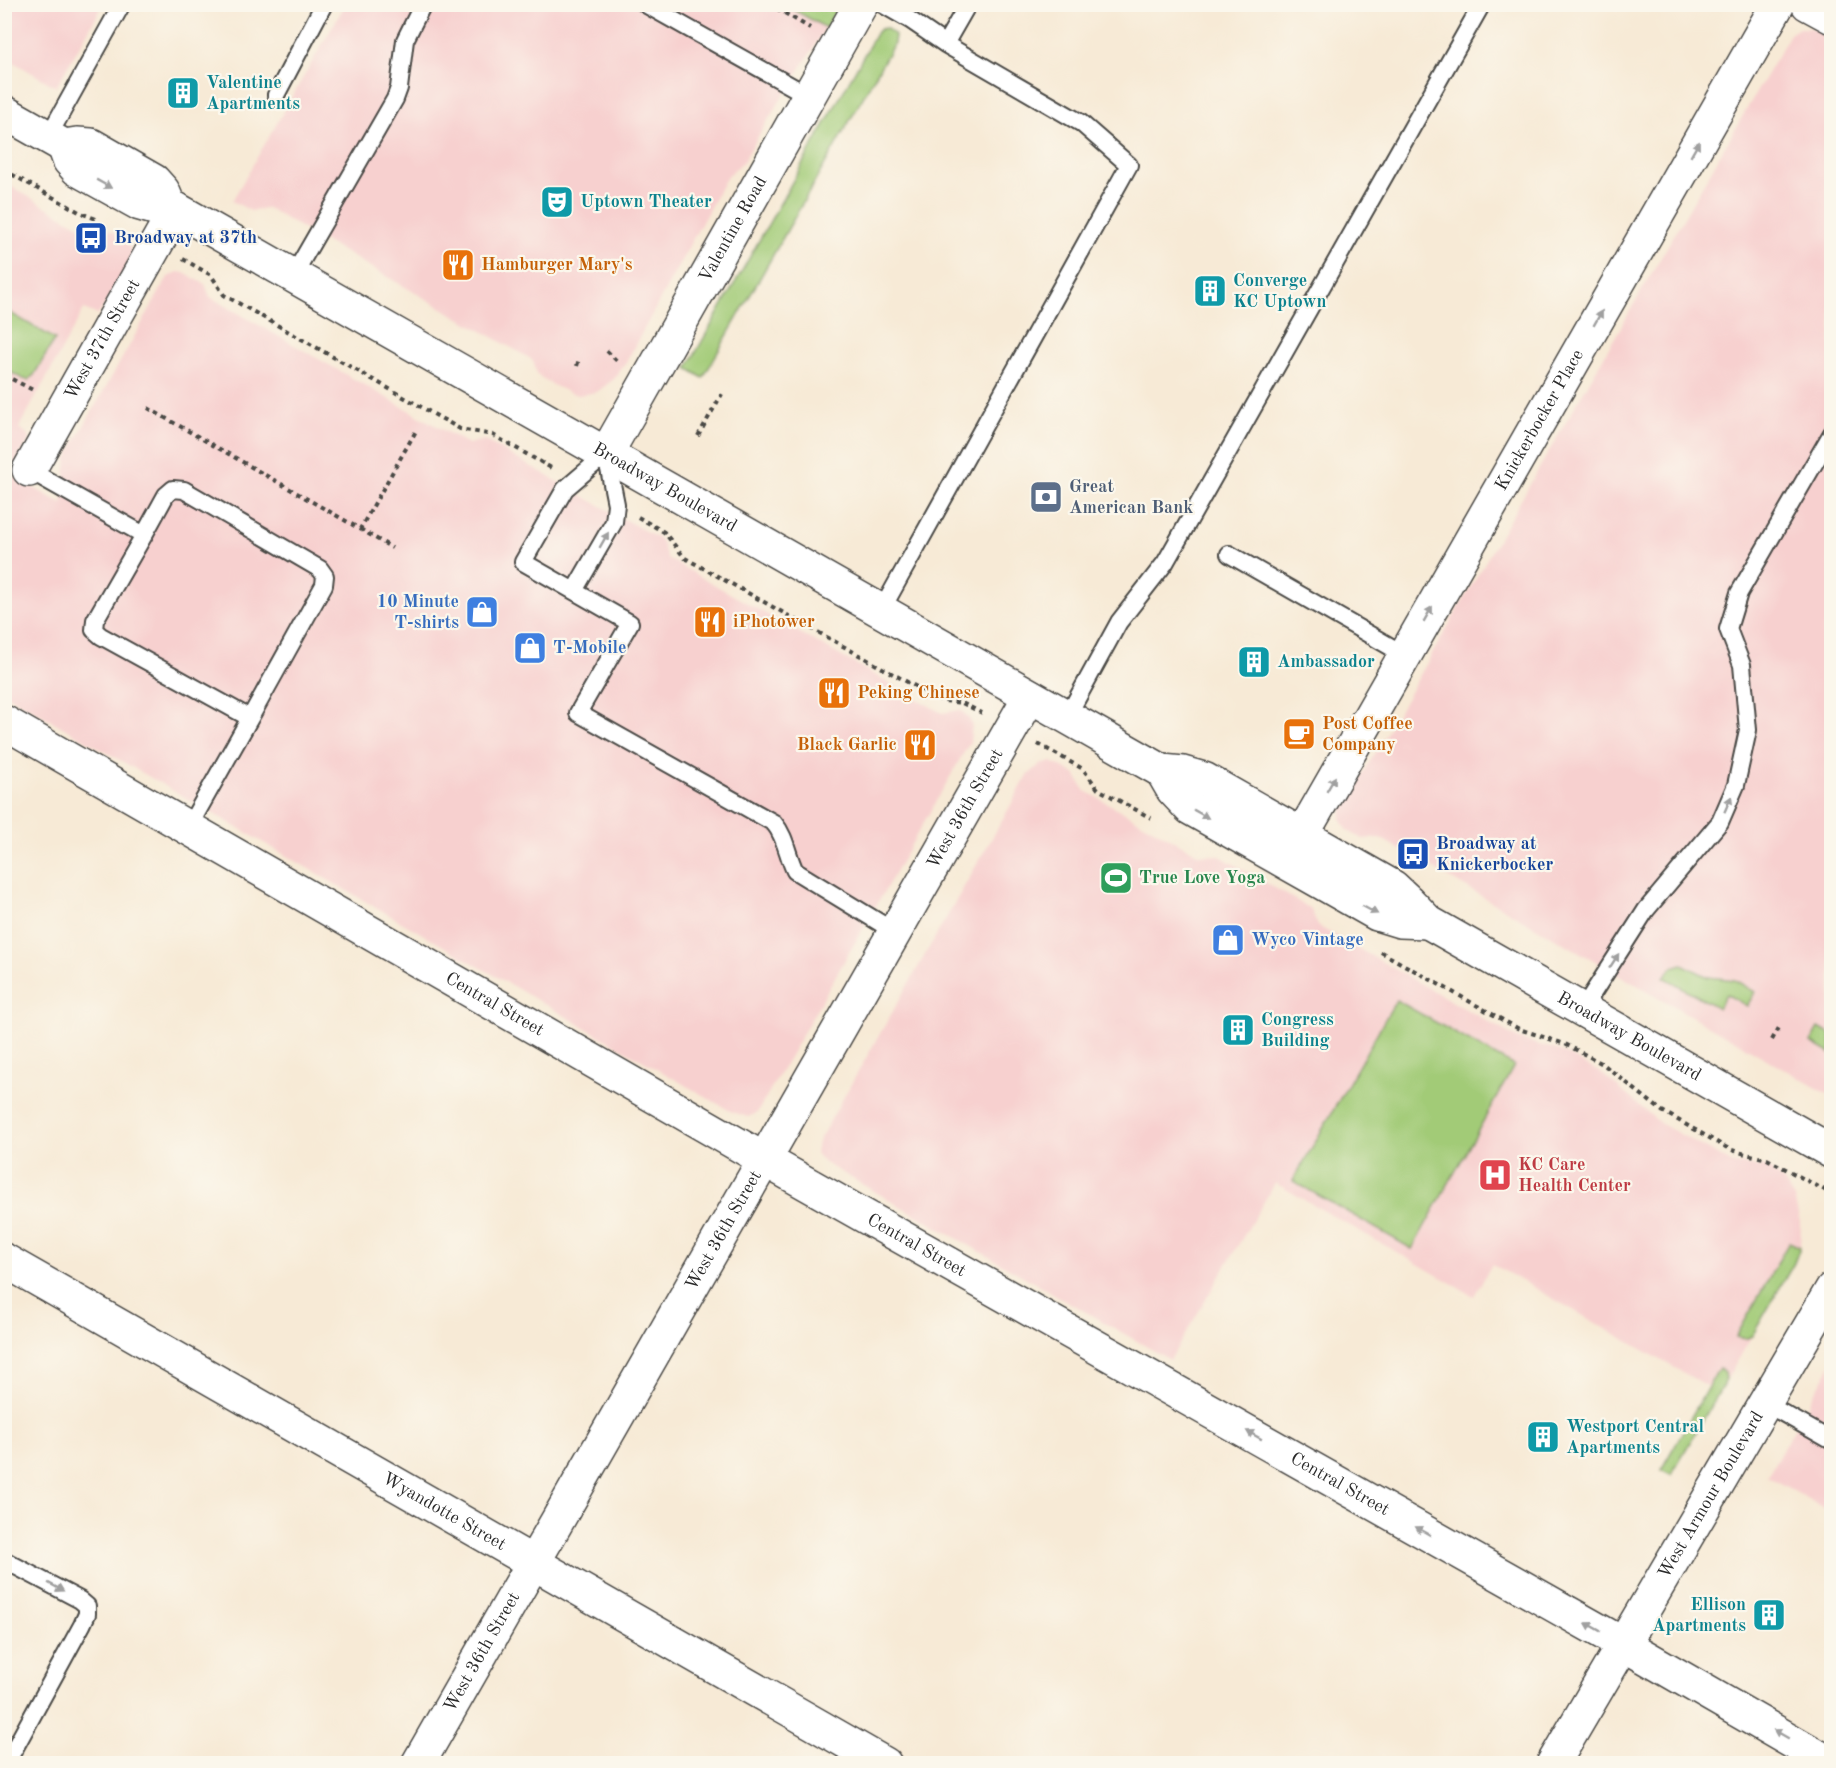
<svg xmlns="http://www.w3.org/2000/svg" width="1836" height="1768" font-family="'Old Standard TT',serif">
<rect width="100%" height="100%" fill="#fbf7ec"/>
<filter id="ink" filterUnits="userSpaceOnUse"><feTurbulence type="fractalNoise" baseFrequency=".0167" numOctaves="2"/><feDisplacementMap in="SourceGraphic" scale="12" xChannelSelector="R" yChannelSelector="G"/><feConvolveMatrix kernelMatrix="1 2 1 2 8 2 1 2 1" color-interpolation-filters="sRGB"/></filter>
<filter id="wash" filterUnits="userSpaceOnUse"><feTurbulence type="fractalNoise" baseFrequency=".008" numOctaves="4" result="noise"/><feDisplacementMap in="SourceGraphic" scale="24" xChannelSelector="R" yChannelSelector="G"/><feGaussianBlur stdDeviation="1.35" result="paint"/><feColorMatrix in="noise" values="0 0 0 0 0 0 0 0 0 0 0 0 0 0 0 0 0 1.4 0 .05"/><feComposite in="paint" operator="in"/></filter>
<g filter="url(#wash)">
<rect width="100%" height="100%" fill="#f7ead6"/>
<path fill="#f7d0cf" d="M5 4H103V5L56 87 5 57Z
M785 4 826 28 768 120 743 162 727 176 625 364 614 379 597 392 579 395 570 393 553 385 537 375 534 363 531 359 267 208 251 211 232 201 345 5Z
M1799 28H1809L1825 31 1831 35V1096L1380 838 1363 839 1348 831 1341 819 1342 810 1790 34Z
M5 183 86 230 97 228 112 231 126 240 132 253 124 274 98 315 84 309 19 428 27 434 29 440 10 474 62 504 67 459 76 440 168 277 178 272 184 273 205 284 210 297 468 444 484 440 661 540 667 558 942 713 960 710 965 714 970 720 972 726 970 742 757 1113 748 1117 732 1112 5 694Z
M1052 762 1076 775 1084 790 1198 854 1220 856 1311 909 1318 926 1519 1039 1560 1051 1601 1073 1660 1123 1733 1164 1766 1167 1773 1172 1784 1182 1794 1198 1801 1226 1800 1247 1794 1263 1719 1393 1492 1264 1474 1296 1275 1183 1170 1360 823 1162 816 1153 818 1142 1028 775 1040 765Z
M1831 1365V1512L1767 1476Z"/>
<path fill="#a2cb77" stroke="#667b51" stroke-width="1.5" d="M785 5 839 4V5L826 28Z
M886 28 895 35 894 43 703 378 687 368 877 32 880 29Z
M7 311 55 339 34 375 28 380 23 379 5 369 4 316Z
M1682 964 1708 977 1735 980 1755 992 1747 1006 1726 994 1718 1008 1664 977 1673 967Z
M1396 1000 1514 1066 1412 1249 1293 1181Z
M1819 1028 1831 1035V1054L1811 1042Z
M1789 1242 1800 1247 1794 1263 1752 1336 1745 1339 1736 1337Z
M1719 1368 1725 1373 1726 1380 1671 1475 1661 1470Z"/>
</g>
<g filter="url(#ink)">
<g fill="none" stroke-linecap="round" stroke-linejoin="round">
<defs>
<path id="service" d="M645 4 809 96
M945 44 968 4
M276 95 324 4
M48 137 122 4
M293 276 395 99 399 88 405 40 423 4
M29 470 144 535 95 620 94 630 101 636 250 718 188 828
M144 535 166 495 173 489 184 490 320 569 325 576 324 585 250 718
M1229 554 1405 655
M574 591 614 522 616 504 606 454 565 489 523 562 630 623 578 713 774 823C786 837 787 855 795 871L895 932
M881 611 1129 165 1081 123 945 44 910 20 882 4
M1067 717 1119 622 1165 563 1482 4
M1582 1010 1646 910 1720 822 1736 785 1748 730 1742 665 1728 629 1739 593 1832 433
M1765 1403 1832 1441
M4 1560 80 1600 87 1606V1614L82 1625 6 1764"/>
<g id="minor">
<path d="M1808 4 1832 17"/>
<path id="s1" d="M606 454 861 4"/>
<path id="s2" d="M29 470 176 209"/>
<path id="s3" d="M4 722 765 1160 1623 1644 1831 1764"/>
<path id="s4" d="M1302 835 1778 4"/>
<path id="s5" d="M4 1260 885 1764"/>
<path id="s6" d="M418 1764 1030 696"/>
</g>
<g id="secondary">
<path id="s7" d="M4 112 64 146 77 144 91 145 154 181 163 191 169 205 1162 771 1183 773 1204 779 1393 887 1408 901 1428 922 1832 1152"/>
<path d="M64 146 69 160 77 169 140 204 154 208 169 205"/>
<path d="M1162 771 1173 790 1190 808 1319 881 1377 914 1400 921 1428 922"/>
<path id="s8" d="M1553 1764 1832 1289"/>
</g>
</defs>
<use href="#service" stroke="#4a4845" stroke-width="20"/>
<use href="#minor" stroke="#4a4845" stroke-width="36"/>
<use href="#secondary" stroke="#4a4845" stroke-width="36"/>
<path stroke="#4a4845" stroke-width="4" stroke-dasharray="4.5 4.5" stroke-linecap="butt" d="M769 4 810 28
M4 170 81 213 96 219
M183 259 211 275 224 295 460 429 493 435 553 469
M607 351 617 361
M577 366 579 359
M4 375 33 390
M148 408 360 529 416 431
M698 436 722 394
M638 517 664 532 685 558 938 699 945 701 962 703 982 713
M360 529 392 548
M1038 744 1083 769 1098 789 1151 818
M1828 901 1832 896
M1381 952 1519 1029 1565 1044 1603 1064 1662 1111 1729 1149 1738 1152 1767 1159 1832 1194
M1772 1040 1780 1026"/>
<use href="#service" stroke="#fff" stroke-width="16"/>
<use href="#minor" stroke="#fff" stroke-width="33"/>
<use href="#secondary" stroke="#fff" stroke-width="33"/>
</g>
<defs><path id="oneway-solid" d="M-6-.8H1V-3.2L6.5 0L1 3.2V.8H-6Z" transform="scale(1.5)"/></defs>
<g fill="#a0a0a0">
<use href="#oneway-solid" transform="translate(1695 149) rotate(-60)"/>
<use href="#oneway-solid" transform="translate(104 184) rotate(29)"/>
<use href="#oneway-solid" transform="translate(1598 318) rotate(-60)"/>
<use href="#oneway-solid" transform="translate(604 540) rotate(-60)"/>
<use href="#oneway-solid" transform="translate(1428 614) rotate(-60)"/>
<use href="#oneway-solid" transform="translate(1331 784) rotate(-60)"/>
<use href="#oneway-solid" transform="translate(1728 804) rotate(-66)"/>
<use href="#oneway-solid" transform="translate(1201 814) rotate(29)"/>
<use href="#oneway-solid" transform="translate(1370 910) rotate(28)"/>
<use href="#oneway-solid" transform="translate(1614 961) rotate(-57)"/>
<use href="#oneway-solid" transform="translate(1254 1435) rotate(-151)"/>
<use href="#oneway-solid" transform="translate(1423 1531) rotate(-151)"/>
<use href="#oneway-solid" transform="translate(56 1587) rotate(28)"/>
<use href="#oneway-solid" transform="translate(1593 1627) rotate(-151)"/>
<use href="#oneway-solid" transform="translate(1781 1734) rotate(-150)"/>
</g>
</g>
<defs>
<symbol id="building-square" viewBox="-11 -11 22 22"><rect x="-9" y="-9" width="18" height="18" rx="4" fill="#0f9aa8" stroke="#fbf7ec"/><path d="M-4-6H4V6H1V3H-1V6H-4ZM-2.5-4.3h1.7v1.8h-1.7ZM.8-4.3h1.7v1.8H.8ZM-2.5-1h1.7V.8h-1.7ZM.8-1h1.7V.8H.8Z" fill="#fff"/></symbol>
<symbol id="theatre-square" viewBox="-11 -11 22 22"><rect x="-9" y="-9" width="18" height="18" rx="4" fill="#0f9aa8" stroke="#fbf7ec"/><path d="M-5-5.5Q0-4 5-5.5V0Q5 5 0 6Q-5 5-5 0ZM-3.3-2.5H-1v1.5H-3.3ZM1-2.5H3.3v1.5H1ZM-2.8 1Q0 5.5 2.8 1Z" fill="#fff"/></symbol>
<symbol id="bus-square" viewBox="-11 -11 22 22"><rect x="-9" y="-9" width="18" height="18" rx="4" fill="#1a4fb4" stroke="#fbf7ec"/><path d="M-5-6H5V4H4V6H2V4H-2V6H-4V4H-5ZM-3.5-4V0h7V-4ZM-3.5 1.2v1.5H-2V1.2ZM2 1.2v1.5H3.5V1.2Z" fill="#fff"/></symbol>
<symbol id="restaurant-square" viewBox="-11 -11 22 22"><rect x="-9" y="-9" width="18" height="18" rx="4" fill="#e8710a" stroke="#fbf7ec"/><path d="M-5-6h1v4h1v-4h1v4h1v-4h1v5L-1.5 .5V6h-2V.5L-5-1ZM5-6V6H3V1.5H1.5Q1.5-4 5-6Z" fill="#fff"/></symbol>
<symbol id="bank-square" viewBox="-11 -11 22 22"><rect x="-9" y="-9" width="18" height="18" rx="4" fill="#5c6f8a" stroke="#fbf7ec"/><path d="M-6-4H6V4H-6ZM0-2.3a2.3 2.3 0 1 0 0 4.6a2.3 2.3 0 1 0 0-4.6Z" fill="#fff"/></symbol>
<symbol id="shop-square" viewBox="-11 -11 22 22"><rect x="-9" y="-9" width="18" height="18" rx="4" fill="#3f7fe0" stroke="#fbf7ec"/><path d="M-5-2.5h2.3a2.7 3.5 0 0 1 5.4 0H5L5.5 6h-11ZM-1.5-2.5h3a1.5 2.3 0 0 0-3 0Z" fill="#fff"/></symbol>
<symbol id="cafe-square" viewBox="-11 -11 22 22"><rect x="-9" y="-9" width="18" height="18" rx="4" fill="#e8710a" stroke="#fbf7ec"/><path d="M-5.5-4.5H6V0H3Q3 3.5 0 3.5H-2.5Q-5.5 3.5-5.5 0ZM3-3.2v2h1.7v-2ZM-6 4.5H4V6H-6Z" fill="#fff"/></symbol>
<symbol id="stadium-square" viewBox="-11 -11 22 22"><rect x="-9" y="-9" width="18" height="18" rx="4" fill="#2e9e5b" stroke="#fbf7ec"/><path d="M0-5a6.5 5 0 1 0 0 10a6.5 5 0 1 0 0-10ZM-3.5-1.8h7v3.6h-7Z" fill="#fff"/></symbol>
<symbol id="hospital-square" viewBox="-11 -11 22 22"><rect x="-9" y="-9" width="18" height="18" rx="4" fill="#e0444e" stroke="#fbf7ec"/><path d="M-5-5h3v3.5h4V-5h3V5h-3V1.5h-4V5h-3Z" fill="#fff"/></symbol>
</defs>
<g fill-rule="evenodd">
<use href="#building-square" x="164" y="74" width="38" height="38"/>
<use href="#theatre-square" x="538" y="183" width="38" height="38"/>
<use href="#bus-square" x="72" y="219" width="38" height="38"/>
<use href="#restaurant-square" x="439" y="246" width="38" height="38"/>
<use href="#building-square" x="1191" y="272" width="38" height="38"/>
<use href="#bank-square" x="1027" y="478" width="38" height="38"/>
<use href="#shop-square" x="463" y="593" width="38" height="38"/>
<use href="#restaurant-square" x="691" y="603" width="38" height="38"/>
<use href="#shop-square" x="511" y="629" width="38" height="38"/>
<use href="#building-square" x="1235" y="643" width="38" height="38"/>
<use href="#restaurant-square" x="815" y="674" width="38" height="38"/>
<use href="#cafe-square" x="1280" y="715" width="38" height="38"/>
<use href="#restaurant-square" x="901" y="726" width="38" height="38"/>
<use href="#bus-square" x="1394" y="835" width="38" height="38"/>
<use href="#stadium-square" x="1097" y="859" width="38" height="38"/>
<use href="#shop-square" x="1209" y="921" width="38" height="38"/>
<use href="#building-square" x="1219" y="1011" width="38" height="38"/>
<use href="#hospital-square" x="1476" y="1156" width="38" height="38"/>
<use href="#building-square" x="1524" y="1418" width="38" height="38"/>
<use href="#building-square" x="1750" y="1596" width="38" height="38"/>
</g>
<g text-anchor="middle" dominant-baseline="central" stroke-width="4.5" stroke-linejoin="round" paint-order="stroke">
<g font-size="18" font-weight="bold" fill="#0d838f" stroke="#fbf7ec" text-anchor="start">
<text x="206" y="83">Valentine<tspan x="206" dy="21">Apartments</tspan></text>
<text x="580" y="202">Uptown Theater</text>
<text x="1233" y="281">Converge<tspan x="1233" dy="21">KC Uptown</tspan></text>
<text x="1277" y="662">Ambassador</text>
<text x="1261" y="1020">Congress<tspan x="1261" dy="21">Building</tspan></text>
<text x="1566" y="1427">Westport Central<tspan x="1566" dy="21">Apartments</tspan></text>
<text x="1746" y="1605" text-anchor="end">Ellison<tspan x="1746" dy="21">Apartments</tspan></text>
</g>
<g font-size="18" fill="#2b2b2b" stroke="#fbf7ec">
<text stroke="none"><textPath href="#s1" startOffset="258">Valentine Road</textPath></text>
<text stroke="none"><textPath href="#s2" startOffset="150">West 37th Street</textPath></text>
<text stroke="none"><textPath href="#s4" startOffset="478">Knickerbocker Place</textPath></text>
<text stroke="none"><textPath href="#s7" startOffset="768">Broadway Boulevard</textPath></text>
<text stroke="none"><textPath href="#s6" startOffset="1101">West 36th Street</textPath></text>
<text stroke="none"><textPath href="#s3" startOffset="566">Central Street</textPath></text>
<text stroke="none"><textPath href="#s7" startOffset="1882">Broadway Boulevard</textPath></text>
<text stroke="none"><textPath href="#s6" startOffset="615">West 36th Street</textPath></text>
<text stroke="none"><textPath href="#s3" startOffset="1052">Central Street</textPath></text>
<text stroke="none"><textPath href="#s3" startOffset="1538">Central Street</textPath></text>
<text stroke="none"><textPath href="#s8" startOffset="312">West Armour Boulevard</textPath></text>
<text stroke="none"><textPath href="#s5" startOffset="507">Wyandotte Street</textPath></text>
<text stroke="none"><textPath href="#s6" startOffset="129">West 36th Street</textPath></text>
</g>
<g font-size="18" font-weight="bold" fill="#164399" stroke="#fbf7ec" text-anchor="start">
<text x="114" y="238">Broadway at 37th</text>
<text x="1436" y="844">Broadway at<tspan x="1436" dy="21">Knickerbocker</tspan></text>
</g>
<g font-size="18" font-weight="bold" fill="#c56008" stroke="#fbf7ec" text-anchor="start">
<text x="481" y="265">Hamburger Mary's</text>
<text x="733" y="622">iPhotower</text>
<text x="857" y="693">Peking Chinese</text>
<text x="1322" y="724">Post Coffee<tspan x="1322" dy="21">Company</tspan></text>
<text x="897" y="745" text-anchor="end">Black Garlic</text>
</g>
<g font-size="18" font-weight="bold" fill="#4e5e75" stroke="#fbf7ec" text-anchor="start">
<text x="1069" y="487">Great<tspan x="1069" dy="21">American Bank</tspan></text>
</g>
<g font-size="18" font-weight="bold" fill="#366cbe" stroke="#fbf7ec" text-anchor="start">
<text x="459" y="602" text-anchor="end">10 Minute<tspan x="459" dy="21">T-shirts</tspan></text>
<text x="553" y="648">T-Mobile</text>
<text x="1251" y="940">Wyco Vintage</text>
</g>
<g font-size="18" font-weight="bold" fill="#27864d" stroke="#fbf7ec" text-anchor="start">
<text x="1139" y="878">True Love Yoga</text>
</g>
<g font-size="18" font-weight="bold" fill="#be3a42" stroke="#fbf7ec" text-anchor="start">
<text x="1518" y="1165">KC Care<tspan x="1518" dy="21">Health Center</tspan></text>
</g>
</g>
<rect width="1836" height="1768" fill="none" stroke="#fbf7ec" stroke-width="24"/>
</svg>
